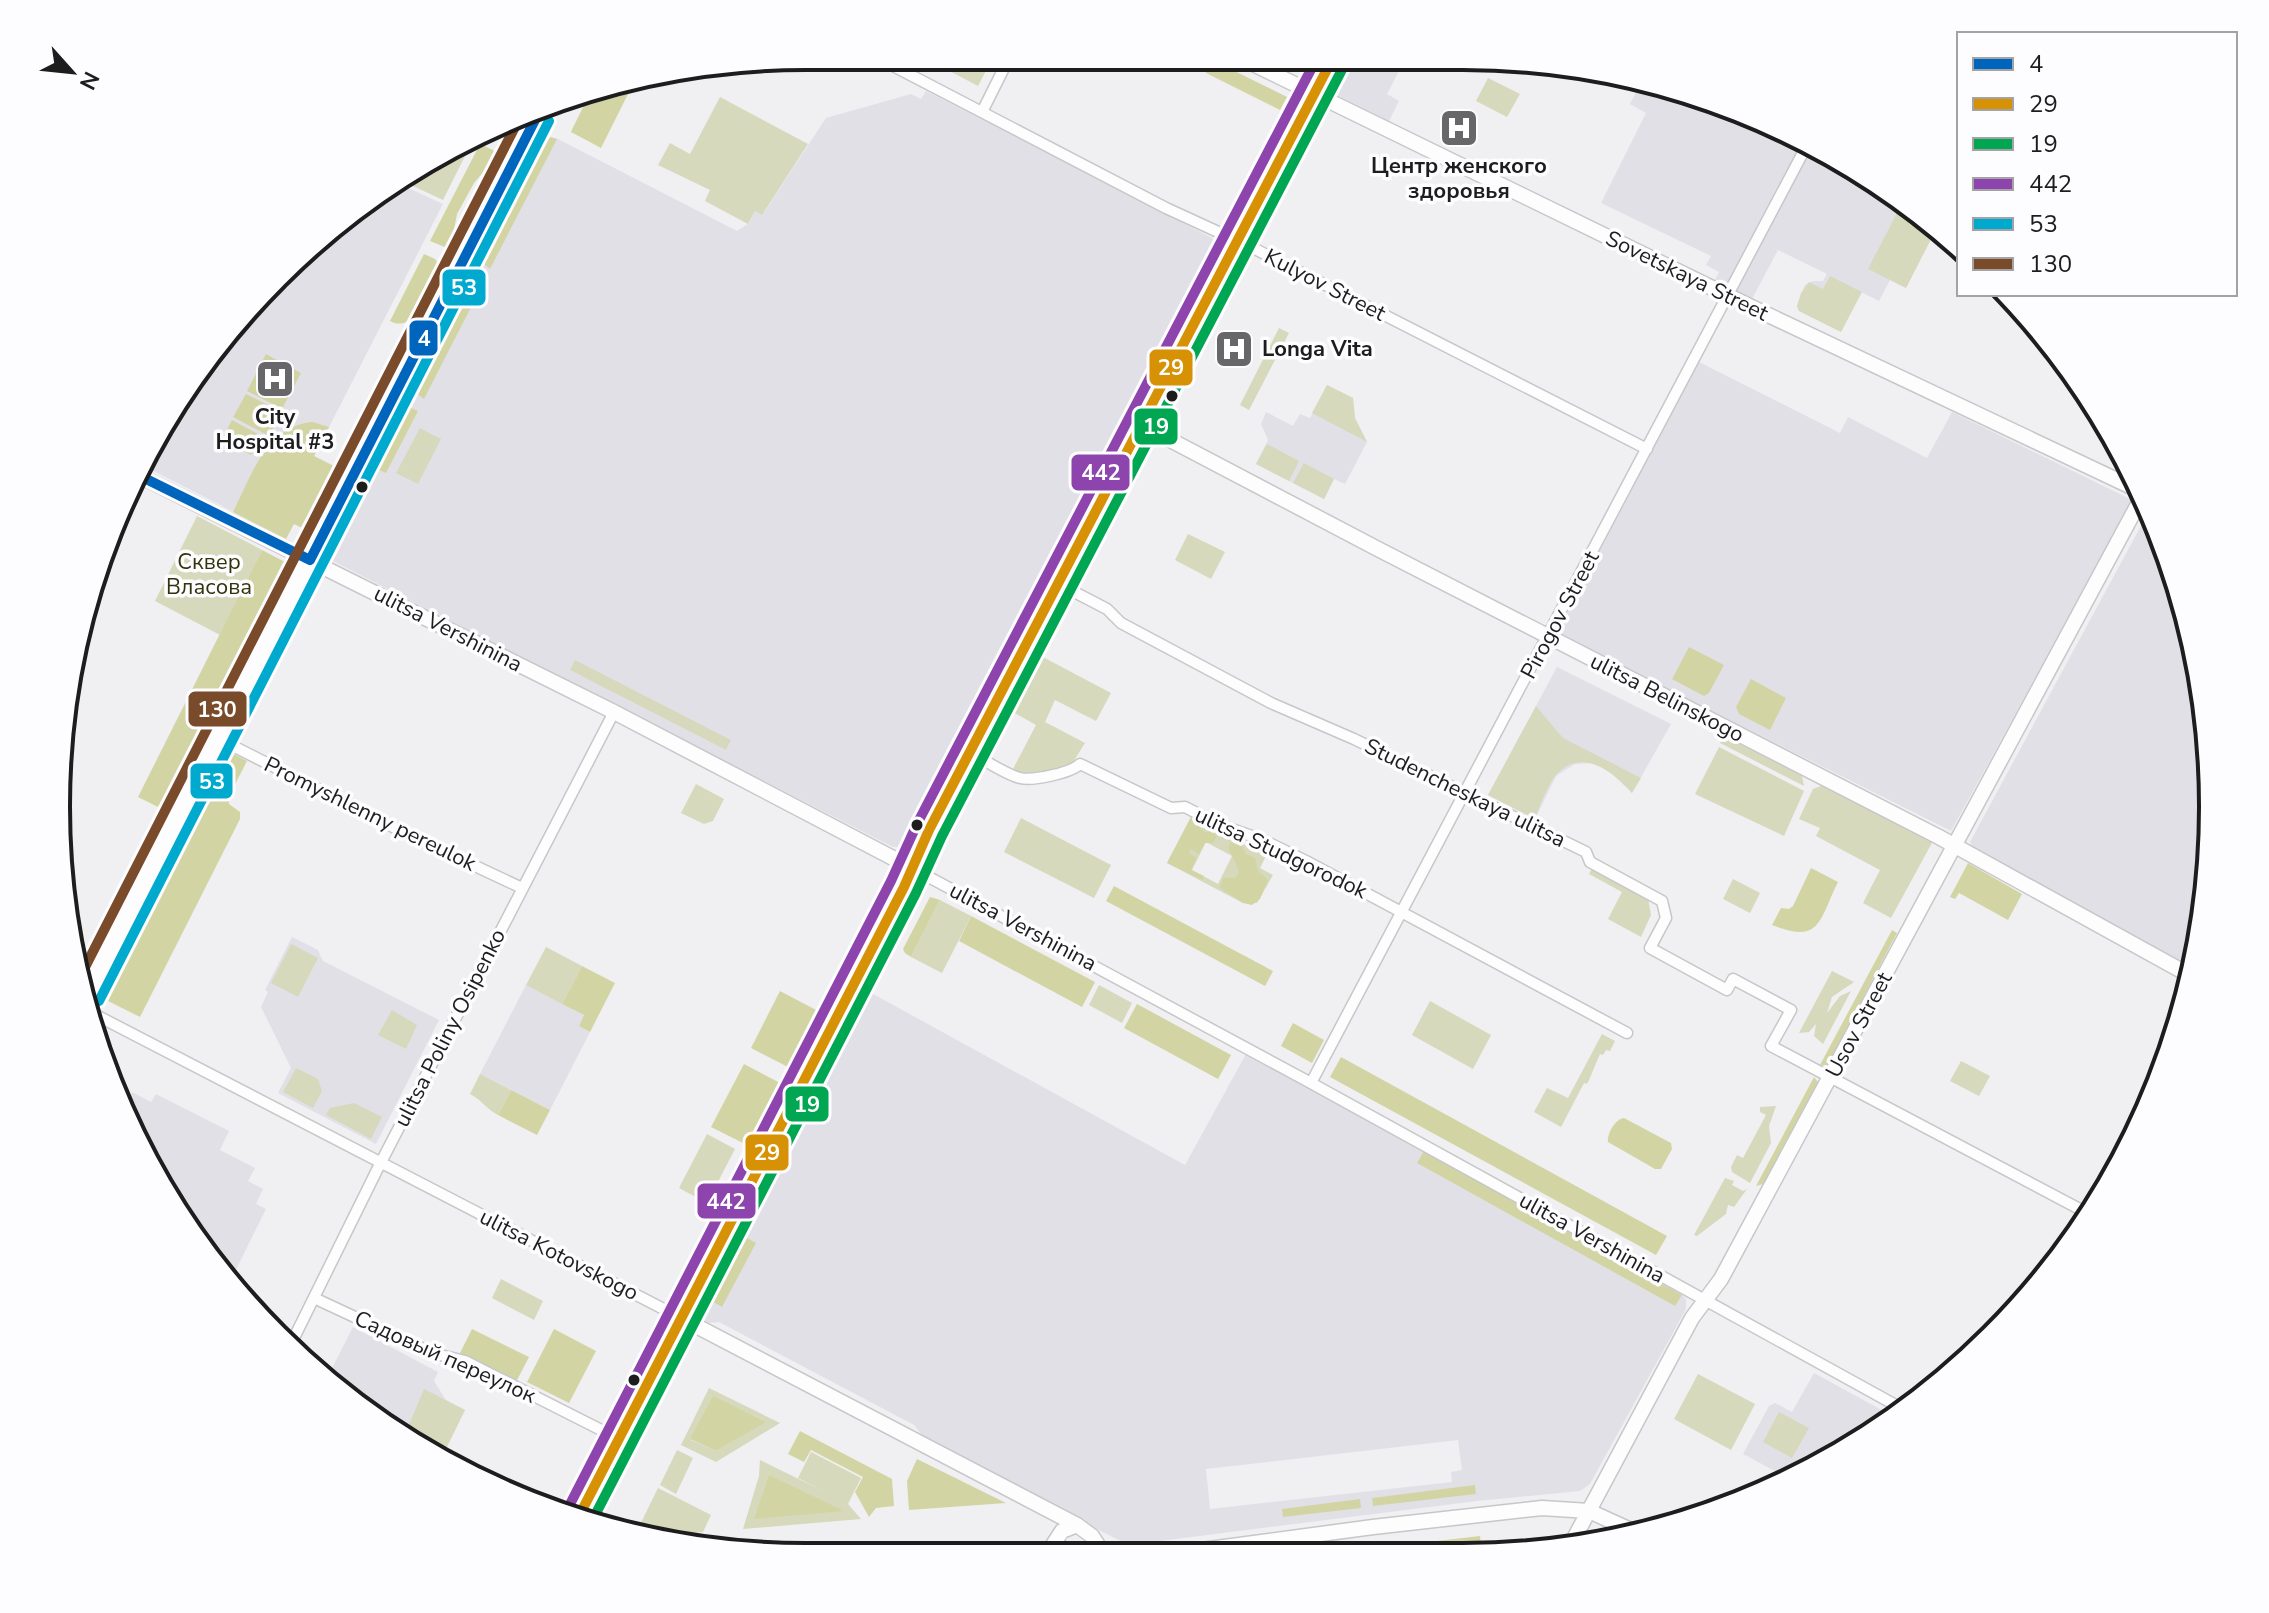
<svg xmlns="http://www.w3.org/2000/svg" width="2269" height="1613" font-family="'Nunito Sans',sans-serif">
<rect width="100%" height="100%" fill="#f0eff2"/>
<path fill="#e2e0e7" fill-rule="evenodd" d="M1346 56H1407L1387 94 1399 101 1389 121 1333 93 1331 84Z
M1641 82 1838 157 1933 235 1906 288 1890 280 1879 301 1861 292 1841 332 1799 311 1797 306 1805 285 1813 281H1823L1827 274 1778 250 1752 299 1715 280 1719 272 1706 265 1711 256 1601 203 1646 113 1630 104Z
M926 91 1212 238 1218 242 1220 249 1114 452 1107 456 1096 477V486L904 847H893L329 559V552L344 523 359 507 379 470 384 448 546 139 556 138 737 231 749 223 755 211 763 214 826 118 911 94 921 99Z
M393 181 443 204 275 533 140 464 243 311Z
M1699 362 1840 433 1848 417 1927 458 1952 412 2130 499V506L1951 831 1566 638 1560 633 1562 623Z
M1327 385 1353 398 1355 418 1367 442 1345 484 1334 479 1324 499 1256 464 1268 440 1261 424 1266 412 1293 426 1300 414 1310 418Z
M2149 511 2173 566 2207 709 2211 856 2193 968 1973 848 1970 842Z
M1557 667 1671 724 1632 793 1607 769 1592 763 1575 764 1556 776 1535 819 1488 795Z
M292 937 318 950 323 961 439 1020 376 1144 278 1093 291 1068 261 1007 268 992 265 990Z
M526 985 584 1015 579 1026 590 1032 550 1110 480 1074Z
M864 989 1185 1165 1246 1054 1682 1295 1686 1299V1309L1590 1484 1580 1491 1477 1501 1144 1543 1123 1542 1034 1498 1031 1492 921 1434 914 1425 719 1322 709 1323 697 1316V1309L702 1297ZM1458 1440 1462 1470 1451 1472 1452 1482 1210 1509 1206 1469Z
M132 1092 151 1102 156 1094 229 1131 220 1150 255 1168 248 1181 263 1189 256 1204 266 1209 230 1282 123 1110Z
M353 1327 438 1372 434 1381 446 1400 465 1410 441 1459 350 1402 326 1380Z
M1814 1373 1889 1414 1786 1477 1743 1454 1769 1406 1775 1403 1792 1412Z"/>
<path fill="#d7d9bc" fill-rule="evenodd" d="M947 56H986L992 59 978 86 942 67Z
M1488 78 1520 94 1507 117 1476 101Z
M720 97 808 144 762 215 755 211 748 224 705 201 710 190 658 165 670 143 690 154Z
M470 146 443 200 398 179Z
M1900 207 1933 235 1906 288 1868 269Z
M1830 276 1862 292 1841 332 1799 311 1797 306 1801 293 1809 282 1823 289Z
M1279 328 1289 333 1249 410 1240 405Z
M1327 385 1353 398 1355 418 1367 442 1312 413Z
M420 428 441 439 418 484 396 473Z
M1267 444 1299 461 1289 481 1256 464Z
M1304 463 1334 479 1324 499 1293 483Z
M197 516 262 550 220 635 155 601Z
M1188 534 1225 552 1211 579 1175 560Z
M1041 656 1111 693 1096 721 1055 700 1045 722 1085 743 1072 764C1054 771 1031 778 1013 769L1036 725 1011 711Z
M575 660 731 740 726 750 570 670Z
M1536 706 1563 738 1641 778 1632 793C1612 770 1578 745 1553 779 1545 791 1540 806 1535 819L1488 795Z
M1724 736 1802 776 1804 786 1720 743Z
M1719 747 1804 791 1784 836 1695 794Z
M696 784 724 799 713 821 704 824 681 813Z
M1821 786 1933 841 1891 918 1863 903 1880 870 1816 836 1820 828 1799 819 1813 789Z
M1191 817 1266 856 1260 868 1273 875 1257 903H1243L1167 863ZM1206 842 1232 856 1218 884 1192 870Z
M1021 818 1111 865 1094 898 1004 852Z
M1592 868 1648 898 1651 915 1641 937 1608 919 1622 892 1589 874Z
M1733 879 1760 893 1750 913 1723 899Z
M940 900 971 916 942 973 911 957Z
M291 944 318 958 298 997 271 983Z
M546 947 582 966 562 1004 526 985Z
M1832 971 1854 982 1832 997 1827 1013 1840 996 1851 991 1823 1044 1814 1036 1816 1024 1809 1032 1799 1033Z
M1099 985 1132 1003 1122 1023 1089 1005Z
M1430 1001 1491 1035 1473 1069 1412 1035Z
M392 1010 417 1025 406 1049 378 1035Z
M1602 1034 1615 1041 1610 1051 1606 1050 1603 1055 1600 1054 1589 1080 1587 1084 1584 1083 1561 1127 1534 1112 1547 1088 1568 1098Z
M1961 1061 1990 1076 1979 1096 1950 1081Z
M296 1068 318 1079 322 1091 313 1108 283 1092Z
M480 1074 511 1090 498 1115C486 1109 482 1100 470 1094Z
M354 1103 382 1117 371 1139 326 1115 330 1108Z
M1776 1106 1769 1126 1771 1143 1750 1183 1732 1172 1731 1167 1737 1155 1743 1158 1766 1115 1760 1112V1107Z
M707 1134 735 1149 707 1203 679 1188Z
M1725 1178 1734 1181 1732 1185 1743 1191 1747 1189 1734 1207 1728 1205 1726 1214 1697 1236 1694 1235Z
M501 1279 543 1301 534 1320 492 1298Z
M1698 1374 1755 1404 1731 1450 1674 1419Z
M709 1388 780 1423 716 1462 681 1445ZM713 1397 766 1422H765L716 1451 691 1440Z
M424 1389 465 1410 441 1459 404 1436Z
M1779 1412 1809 1428 1792 1458 1763 1442Z
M677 1450 693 1458 676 1494 660 1485Z
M811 1452 861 1478 848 1504 861 1519 743 1529 759 1476 760 1460 823 1491 798 1478Z
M658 1488 711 1515 703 1532 644 1537 635 1535Z"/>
<path fill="#d2d5a3" d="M1212 60 1287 97 1280 110 1206 73Z
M636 78 601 148 571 132C592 91 588 85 636 78Z
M551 137 557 139 490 269 485 265 483 258 543 143Z
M480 144 495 151 497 156 474 183 457 214 451 245 447 248 430 241Z
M424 254 435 259 439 265 438 271C430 288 416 335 390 321Z
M476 277 485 280 424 399 416 393 415 388 473 278Z
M266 354 301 373 282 409 247 391Z
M246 394 282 412 269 436 233 417Z
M409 407 418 411 386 473 379 470 384 448 405 408Z
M232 420 267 439 251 455 222 439Z
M313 422 329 427 314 456 338 468 306 530 294 524 286 539 233 512C251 476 267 425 313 422Z
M262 550 285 562 286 573 167 804 158 807 138 797Z
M1689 647 1724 665 1709 693 1704 696 1672 679Z
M1751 679 1786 698 1770 730 1739 714 1736 707Z
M228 751 247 761 228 798 229 804 240 812V819L140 1017 106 1000V991Z
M1191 817C1198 821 1198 828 1205 832L1212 831 1217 836 1213 843H1205L1199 854 1191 849 1189 853 1197 858 1191 870 1204 876 1203 880 1167 863Z
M1235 842 1240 844 1246 854 1255 858 1258 871 1268 880 1260 899 1252 905 1243 903 1220 888 1223 878H1235L1239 873C1237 863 1232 857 1228 848L1230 843Z
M1968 863 2022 894 2008 920 1959 893 1955 899 1950 897Z
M1811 868 1838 882C1819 920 1821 945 1772 925L1781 908 1789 909 1793 906Z
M1114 886 1273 971 1265 986 1106 901Z
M930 897 940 900 911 957 905 953 903 949Z
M971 916 1095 982 1082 1007 959 941Z
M1892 930 1897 933 1827 1066 1820 1065Z
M582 966 615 983 590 1032 579 1026 584 1015 562 1004Z
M780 991 818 1011 788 1067 751 1048Z
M1137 1004 1231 1055 1218 1079 1124 1028Z
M1293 1023 1324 1040 1312 1063 1281 1046Z
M1341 1057 1667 1236 1656 1255 1330 1077Z
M744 1064 780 1083 747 1145 711 1127Z
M1814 1077 1818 1082 1763 1184 1756 1186Z
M511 1090 550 1110 537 1135 498 1115Z
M1624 1118 1671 1143 1672 1149 1661 1169H1655L1608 1142C1607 1134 1615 1119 1624 1118Z
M1424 1151 1682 1295 1675 1306 1417 1163Z
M747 1238 756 1243 722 1307 713 1302Z
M472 1329 529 1357 516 1382 460 1353Z
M554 1329 596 1351 569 1403 527 1382Z
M713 1396 766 1422 716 1451 690 1439Z
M800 1431 892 1479 894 1506 876 1508 869 1517 855 1492 863 1477 811 1450 804 1462 788 1454Z
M917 1459 1006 1503 909 1510 907 1481Z
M769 1475 844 1511 754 1519Z
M1475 1485 1476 1494 1373 1506 1372 1498Z
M1360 1499 1361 1508 1283 1517 1282 1509Z
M1480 1536 1481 1547 1445 1551 1341 1552Z"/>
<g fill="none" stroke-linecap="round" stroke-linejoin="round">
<defs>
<path id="street" d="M874 56 1166 208 1253 248 1647 449
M982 112 1010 56
M1057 583 1107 609 1121 623 1271 703 1354 739 1586 852 1590 862 1662 901 1666 918 1650 948 1727 990 1733 979 1791 1010 1771 1046 2089 1214
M219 739 407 834 522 888
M970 752C985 760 1004 774 1020 778 1033 781 1071 773 1080 764L1171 808 1185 807 1218 824 1263 840 1306 861 1627 1033
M912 868 1311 1083 1899 1407
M92 1013 681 1318
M1311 1083 1807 145
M314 1298 432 1353 465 1361 619 1439
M290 1346 377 1170 614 712"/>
<path id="secondary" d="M1237 56 1745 304 2140 491
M1140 424 1376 548 1939 837 2191 976
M134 473 614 712 912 868
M681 1318 1077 1525 1092 1536 1103 1553
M578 1518 904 887 929 830 1334 56
M1569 1548 1692 1318 1721 1279 2142 497
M1179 1553 1373 1527 1542 1508 1589 1511 1633 1531
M1047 1554 1062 1531 1077 1525"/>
<path id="primary" d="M87 995 537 115"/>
</defs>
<use href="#street" stroke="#c7c6c9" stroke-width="13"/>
<use href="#secondary" stroke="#c7c6c9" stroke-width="17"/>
<use href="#primary" stroke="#c7c6c9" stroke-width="19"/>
<use href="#street" stroke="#fdfdfd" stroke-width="10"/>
<use href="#secondary" stroke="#fdfdfd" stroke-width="14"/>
<use href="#primary" stroke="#fdfdfd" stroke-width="16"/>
<defs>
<path id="bus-1" d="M134 473 310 560
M310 560 537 116"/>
<path id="bus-2" d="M578 1518 904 887 929 830 1334 56"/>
<path id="bus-3" d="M591 1523 916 893 942 836 1346 62"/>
<path id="bus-4" d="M566 1512 891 881 917 824 1318 56"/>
<path id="bus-5" d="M99 1001 549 121"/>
<path id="bus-6" d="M81 975 516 125"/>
</defs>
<use href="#bus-1" stroke="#fdfcff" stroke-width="16"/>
<use href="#bus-2" stroke="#fdfcff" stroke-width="16"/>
<use href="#bus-3" stroke="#fdfcff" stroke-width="16"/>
<use href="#bus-4" stroke="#fdfcff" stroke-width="16"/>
<use href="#bus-5" stroke="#fdfcff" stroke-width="16"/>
<use href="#bus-6" stroke="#fdfcff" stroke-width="16"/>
<use href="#bus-1" stroke="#0065bd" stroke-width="10"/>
<use href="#bus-2" stroke="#d69104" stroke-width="10"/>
<use href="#bus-3" stroke="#00a651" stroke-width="10"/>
<use href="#bus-4" stroke="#8e44ad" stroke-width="10"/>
<use href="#bus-5" stroke="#00a9ce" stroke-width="10"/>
<use href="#bus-6" stroke="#7a4b2a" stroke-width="10"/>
</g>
<defs>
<symbol id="hospital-square" viewBox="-11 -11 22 22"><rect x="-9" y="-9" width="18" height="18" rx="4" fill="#676668" stroke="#fdfcff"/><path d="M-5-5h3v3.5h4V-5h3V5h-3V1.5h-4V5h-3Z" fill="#fff"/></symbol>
</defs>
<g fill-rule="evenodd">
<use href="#hospital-square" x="1437" y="106" width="44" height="44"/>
<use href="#hospital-square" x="1212" y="327" width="44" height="44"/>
<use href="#hospital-square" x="253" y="357" width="44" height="44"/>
</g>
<g fill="#1d1d1e" stroke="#fdfcff" stroke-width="3">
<circle cx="1172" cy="396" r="7"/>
<circle cx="362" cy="487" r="7"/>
<circle cx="917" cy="825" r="7"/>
<circle cx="634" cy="1380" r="7"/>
</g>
<g text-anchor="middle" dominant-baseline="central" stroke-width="7" stroke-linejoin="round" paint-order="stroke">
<g font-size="22" font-weight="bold" fill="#1d1d1e" stroke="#fdfcff">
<text x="1459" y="166">Центр женского<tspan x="1459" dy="25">здоровья</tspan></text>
<text x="1262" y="349" text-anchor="start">Longa Vita</text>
<text x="275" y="417">City<tspan x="275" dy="25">Hospital #3</tspan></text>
</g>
<g font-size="22" fill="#1d1d1e" stroke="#fdfcff">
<text transform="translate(1687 276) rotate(26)">Sovetskaya Street</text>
<text transform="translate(1325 285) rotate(27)">Kulyov Street</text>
<text transform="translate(1560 615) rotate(-62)">Pirogov Street</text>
<text transform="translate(448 629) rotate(27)">ulitsa Vershinina</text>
<text transform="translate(1667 698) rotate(27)">ulitsa Belinskogo</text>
<text transform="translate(1465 793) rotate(26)">Studencheskaya ulitsa</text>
<text transform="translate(370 814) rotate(26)">Promyshlenny pereulok</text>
<text transform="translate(1281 853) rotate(25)">ulitsa Studgorodok</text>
<text transform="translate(1023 927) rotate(28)">ulitsa Vershinina</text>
<text transform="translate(1859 1025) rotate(-62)">Usov Street</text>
<text transform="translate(450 1028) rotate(-63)">ulitsa Poliny Osipenko</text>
<text transform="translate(1592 1238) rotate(29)">ulitsa Vershinina</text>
<text transform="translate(559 1255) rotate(27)">ulitsa Kotovskogo</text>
<text transform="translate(445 1357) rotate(24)">Садовый переулок</text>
</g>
<g font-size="22" fill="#31330a" stroke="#fdfcff">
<text x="209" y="562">Сквер<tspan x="209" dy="25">Власова</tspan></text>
</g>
</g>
<path d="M0 0H2269V1613H0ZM806 70H1463A736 736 0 0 1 2199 806V807A736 736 0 0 1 1463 1543H806A736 736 0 0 1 70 807V806A736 736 0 0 1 806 70Z" fill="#fdfcff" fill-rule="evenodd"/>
<path fill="none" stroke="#1d1d1e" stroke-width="4" d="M806 70H1463A736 736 0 0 1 2199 806V807A736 736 0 0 1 1463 1543H806A736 736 0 0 1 70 807V806A736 736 0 0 1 806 70Z"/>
<g stroke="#fdfcff" stroke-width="3">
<rect x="441" y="268" width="46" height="39" rx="8" fill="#00a9ce"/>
<rect x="408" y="319" width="31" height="38" rx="8" fill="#0065bd"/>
<rect x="1148" y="348" width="46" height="39" rx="8" fill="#d69104"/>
<rect x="1133" y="407" width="46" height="39" rx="8" fill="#00a651"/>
<rect x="1070" y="453" width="61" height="39" rx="8" fill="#8e44ad"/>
<rect x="187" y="690" width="61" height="38" rx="8" fill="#7a4b2a"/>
<rect x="189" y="762" width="45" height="38" rx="8" fill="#00a9ce"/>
<rect x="784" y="1085" width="46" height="38" rx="8" fill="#00a651"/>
<rect x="744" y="1133" width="46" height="39" rx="8" fill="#d69104"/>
<rect x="696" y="1182" width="61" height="38" rx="8" fill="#8e44ad"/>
</g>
<g font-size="22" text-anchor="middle" font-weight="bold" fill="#fff">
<text x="464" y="295">53</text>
<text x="424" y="346">4</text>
<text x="1171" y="375">29</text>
<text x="1156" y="434">19</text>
<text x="1101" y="480">442</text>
<text x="217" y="717">130</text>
<text x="212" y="789">53</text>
<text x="807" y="1112">19</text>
<text x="767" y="1160">29</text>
<text x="726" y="1209">442</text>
</g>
<rect x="1957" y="32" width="280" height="264" fill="#fdfcff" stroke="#a3a3a5" stroke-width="2"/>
<rect x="1973" y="58" width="40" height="12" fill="#0065bd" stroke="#a3a3a5" stroke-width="2"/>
<text x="2029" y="72" font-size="24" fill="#1d1d1e">4</text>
<rect x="1973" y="98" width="40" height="12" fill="#d69104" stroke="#a3a3a5" stroke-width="2"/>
<text x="2029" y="112" font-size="24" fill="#1d1d1e">29</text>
<rect x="1973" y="138" width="40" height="12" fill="#00a651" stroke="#a3a3a5" stroke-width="2"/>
<text x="2029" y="152" font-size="24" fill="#1d1d1e">19</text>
<rect x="1973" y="178" width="40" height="12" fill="#8e44ad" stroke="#a3a3a5" stroke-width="2"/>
<text x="2029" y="192" font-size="24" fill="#1d1d1e">442</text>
<rect x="1973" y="218" width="40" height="12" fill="#00a9ce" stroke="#a3a3a5" stroke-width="2"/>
<text x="2029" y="232" font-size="24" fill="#1d1d1e">53</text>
<rect x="1973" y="258" width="40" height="12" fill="#7a4b2a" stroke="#a3a3a5" stroke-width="2"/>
<text x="2029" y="272" font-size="24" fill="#1d1d1e">130</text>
<g transform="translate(72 72) rotate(117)" stroke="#fdfcff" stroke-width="6" paint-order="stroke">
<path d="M0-6L14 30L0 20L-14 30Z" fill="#1d1d1e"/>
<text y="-12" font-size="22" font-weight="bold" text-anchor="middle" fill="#1d1d1e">N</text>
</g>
</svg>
